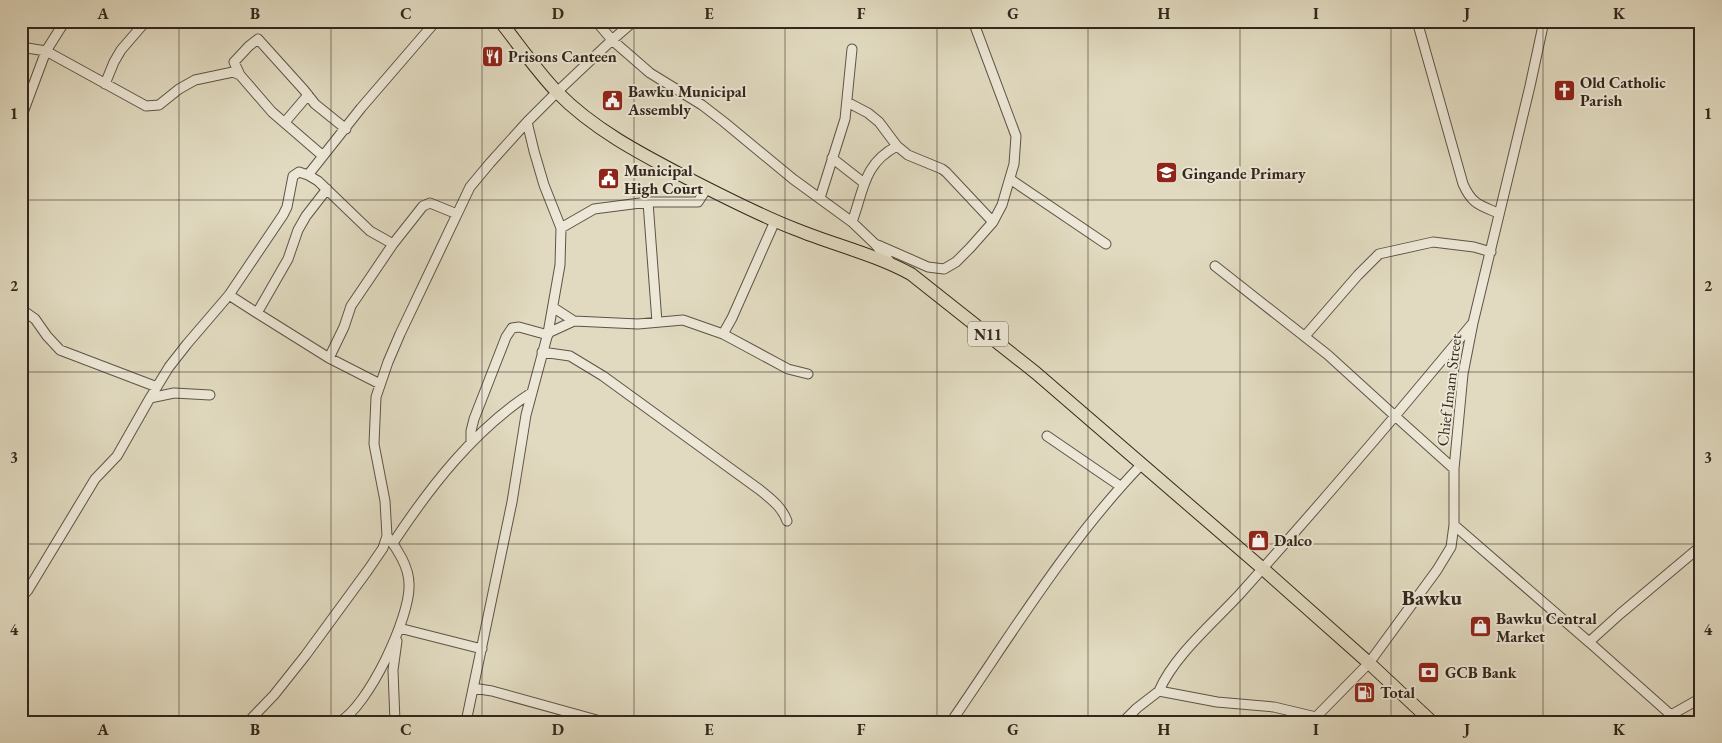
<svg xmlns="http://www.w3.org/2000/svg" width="1722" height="743" font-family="'EB Garamond',serif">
<rect width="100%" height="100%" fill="#e1dac0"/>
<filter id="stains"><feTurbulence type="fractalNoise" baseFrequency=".004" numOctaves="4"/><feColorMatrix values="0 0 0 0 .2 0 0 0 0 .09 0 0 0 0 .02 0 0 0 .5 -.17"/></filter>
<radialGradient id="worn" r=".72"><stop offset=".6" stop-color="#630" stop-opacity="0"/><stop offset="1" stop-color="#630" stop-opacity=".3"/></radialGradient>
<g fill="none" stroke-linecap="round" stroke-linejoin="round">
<defs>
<path id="minor" d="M596 21 612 40 634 21
M1417 21 1463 184C1472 204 1479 205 1498 213
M21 47 46 51 146 106 159 105 179 89 195 80 233 72 240 75 272 112 323 156
M240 75 234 62 249 46 258 39 304 90 315 104 346 129
M105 84 114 62 121 50 146 21
M847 102 868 113 879 122 897 146 908 155 942 169 946 172 993 222
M21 118 46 51 65 21
M285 122 308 95
M832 158 864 183
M1010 179 1106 244
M327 189 306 216 298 230 288 259 257 313 329 358
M820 198 845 119 852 49
M648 202 657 322
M852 222C864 190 863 164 897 146
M561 228 594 209 648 202H698L707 188
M393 244 370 231 318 181 308 175 361 108 436 21
M878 245 928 267 944 269 956 262 970 248 993 222 1002 205 1014 164 1016 136 973 21
M1215 266 1328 355 1395 416 1472 324
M229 295 257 313
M21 309 35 319 47 336 60 350 157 387
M574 321 638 324 683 320 723 334 788 369 808 374
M548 333 574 321 554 308
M723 334 732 318 775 221
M1305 336 1358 275 1379 254 1433 242 1474 247 1491 252
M542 352 570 356 603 376 760 490C771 499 782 507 787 521
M380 384 329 358 344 327 351 306 393 244 423 206 430 203 457 214
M150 398 174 393 210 395
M1047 436 1120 486
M471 443V431L474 419 506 337 512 328 519 327 548 335
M1454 525 1589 642 1620 614 1701 546
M393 543C430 487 474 430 531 393
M21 598 28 590 95 479 117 456 150 398 169 367 187 344 229 295 283 215 287 207 293 176 299 172 308 175
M399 628 482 649
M1589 642 1671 715 1667 722
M473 688 492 691 604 722
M1159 691C1174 656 1213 623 1239 595 1292 536 1344 476 1395 416L1454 469
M1671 715 1701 698
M248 722 274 695 305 656 368 570 383 548 387 536 385 501 374 444 376 397 388 362 400 334 470 187 490 163 527 122
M339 722C368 707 411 616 409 584 409 567 397 548 387 536
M395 722 393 670 397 641
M466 722 512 502 526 415 548 333 560 265 561 228 544 185 534 151 527 122 557 92 612 40 650 73 702 105 724 122 793 179 852 222 875 244 890 262
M951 722C1011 635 1067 542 1141 465
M1123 722 1137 708 1159 691 1217 702 1274 707 1316 717
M1311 722 1369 663 1437 570 1451 547 1454 525V469L1463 374 1473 323 1530 86 1544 21"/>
<path id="highway" d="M500 21C519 45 536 70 557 92 594 130 643 155 689 179 724 197 759 215 795 229 834 245 874 254 911 274L1036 373 1262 568 1369 663 1432 722"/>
</defs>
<use href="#minor" stroke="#5e5446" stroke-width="11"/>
<use href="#highway" stroke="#33271d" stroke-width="14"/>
<use href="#minor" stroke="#ece7d6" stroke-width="9"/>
<use href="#highway" stroke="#e1dac0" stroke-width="12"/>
</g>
<path fill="none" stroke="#33271d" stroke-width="1" stroke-opacity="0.55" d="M179 21V722M331 21V722M482 21V722M634 21V722M785 21V722M937 21V722M1088 21V722M1240 21V722M1391 21V722M1543 21V722M21 200H1701M21 372H1701M21 544H1701"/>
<defs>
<symbol id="restaurant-square" viewBox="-11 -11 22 22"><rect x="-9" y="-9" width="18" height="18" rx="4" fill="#8f2418" stroke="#ece7d6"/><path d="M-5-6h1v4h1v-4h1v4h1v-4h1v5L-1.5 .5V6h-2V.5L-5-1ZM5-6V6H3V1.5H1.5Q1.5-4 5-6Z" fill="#fff"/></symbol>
<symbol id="church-square" viewBox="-11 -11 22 22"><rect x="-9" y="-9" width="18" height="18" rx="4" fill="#8f2418" stroke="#ece7d6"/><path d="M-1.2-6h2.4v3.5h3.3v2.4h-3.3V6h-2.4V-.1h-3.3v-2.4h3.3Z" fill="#fff"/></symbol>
<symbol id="civic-square" viewBox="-11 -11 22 22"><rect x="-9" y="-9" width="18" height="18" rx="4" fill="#8f2418" stroke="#ece7d6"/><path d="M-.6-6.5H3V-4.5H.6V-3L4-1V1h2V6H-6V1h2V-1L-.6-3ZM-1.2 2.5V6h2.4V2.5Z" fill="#fff"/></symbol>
<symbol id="school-square" viewBox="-11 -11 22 22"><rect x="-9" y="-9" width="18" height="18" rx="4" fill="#8f2418" stroke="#ece7d6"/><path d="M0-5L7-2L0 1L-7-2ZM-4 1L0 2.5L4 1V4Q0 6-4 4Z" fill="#fff"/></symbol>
<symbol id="shop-square" viewBox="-11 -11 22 22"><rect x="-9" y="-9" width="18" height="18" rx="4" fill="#8f2418" stroke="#ece7d6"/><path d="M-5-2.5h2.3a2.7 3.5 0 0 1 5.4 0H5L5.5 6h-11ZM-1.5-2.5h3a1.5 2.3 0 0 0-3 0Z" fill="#fff"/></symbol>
<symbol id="bank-square" viewBox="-11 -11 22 22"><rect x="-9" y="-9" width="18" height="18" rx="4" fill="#8f2418" stroke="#ece7d6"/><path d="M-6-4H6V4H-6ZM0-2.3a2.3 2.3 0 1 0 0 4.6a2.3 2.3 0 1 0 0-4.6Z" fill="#fff"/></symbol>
<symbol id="fuel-square" viewBox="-11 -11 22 22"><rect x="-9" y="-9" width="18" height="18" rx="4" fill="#8f2418" stroke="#ece7d6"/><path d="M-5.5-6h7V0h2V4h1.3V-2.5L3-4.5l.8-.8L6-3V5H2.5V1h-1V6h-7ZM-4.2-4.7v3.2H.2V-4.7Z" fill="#fff"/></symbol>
</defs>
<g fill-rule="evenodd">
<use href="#restaurant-square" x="480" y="44" width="25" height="25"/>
<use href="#church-square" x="1552" y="78" width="25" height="25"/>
<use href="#civic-square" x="600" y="88" width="25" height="25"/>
<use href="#school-square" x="1154" y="160" width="25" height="25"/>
<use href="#civic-square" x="596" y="166" width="25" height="25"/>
<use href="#shop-square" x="1246" y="528" width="25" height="25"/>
<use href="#shop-square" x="1468" y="614" width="25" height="25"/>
<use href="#bank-square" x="1416" y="660" width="25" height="25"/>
<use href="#fuel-square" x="1352" y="680" width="25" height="25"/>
</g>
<g text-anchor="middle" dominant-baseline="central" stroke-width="4" stroke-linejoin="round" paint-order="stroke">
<rect fill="#ece7d6" stroke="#6a6154" stroke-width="1" x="968" y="321.5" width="40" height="25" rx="4"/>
<g font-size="15" font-weight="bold" fill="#33271d">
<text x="988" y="334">N11</text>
</g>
<g font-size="16" font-weight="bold" fill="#33271d" stroke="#ece7d6" text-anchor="start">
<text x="508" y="56">Prisons Canteen</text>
<text x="1580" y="82">Old Catholic<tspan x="1580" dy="18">Parish</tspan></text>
<text x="628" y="91">Bawku Municipal<tspan x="628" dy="18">Assembly</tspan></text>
<text x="624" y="170">Municipal<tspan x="624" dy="18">High Court</tspan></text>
<text x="1182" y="173">Gingande Primary</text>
<text x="1274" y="540">Dalco</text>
<text x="1496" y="618">Bawku Central<tspan x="1496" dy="18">Market</tspan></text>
<text x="1445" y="672">GCB Bank</text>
<text x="1380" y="692">Total</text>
</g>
<g font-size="16" fill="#33271d" stroke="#ece7d6">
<text transform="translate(1449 390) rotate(-83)">Chief Imam Street</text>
</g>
<g font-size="21" font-weight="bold" fill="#33271d" stroke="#ece7d6">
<text x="1432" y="597">Bawku</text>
</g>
</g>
<rect width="1722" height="743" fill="none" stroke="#e1dac0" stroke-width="55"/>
<rect x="28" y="28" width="1666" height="688" fill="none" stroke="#33271d" stroke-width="2"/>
<g font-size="16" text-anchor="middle" font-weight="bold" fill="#33271d">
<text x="103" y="19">A</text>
<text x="255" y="19">B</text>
<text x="406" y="19">C</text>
<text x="558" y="19">D</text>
<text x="709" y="19">E</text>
<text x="861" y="19">F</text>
<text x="1013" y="19">G</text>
<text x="1164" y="19">H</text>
<text x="1316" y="19">I</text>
<text x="1467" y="19">J</text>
<text x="1619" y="19">K</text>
<text x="14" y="119">1</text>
<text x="1708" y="119">1</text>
<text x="14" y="291">2</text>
<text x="1708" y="291">2</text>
<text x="14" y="463">3</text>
<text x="1708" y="463">3</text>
<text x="14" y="635">4</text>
<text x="1708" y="635">4</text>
<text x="103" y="735">A</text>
<text x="255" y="735">B</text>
<text x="406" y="735">C</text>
<text x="558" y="735">D</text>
<text x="709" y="735">E</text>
<text x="861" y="735">F</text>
<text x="1013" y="735">G</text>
<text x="1164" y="735">H</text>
<text x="1316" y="735">I</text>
<text x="1467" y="735">J</text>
<text x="1619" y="735">K</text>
</g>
<rect width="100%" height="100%" filter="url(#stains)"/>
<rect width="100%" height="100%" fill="url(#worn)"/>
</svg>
